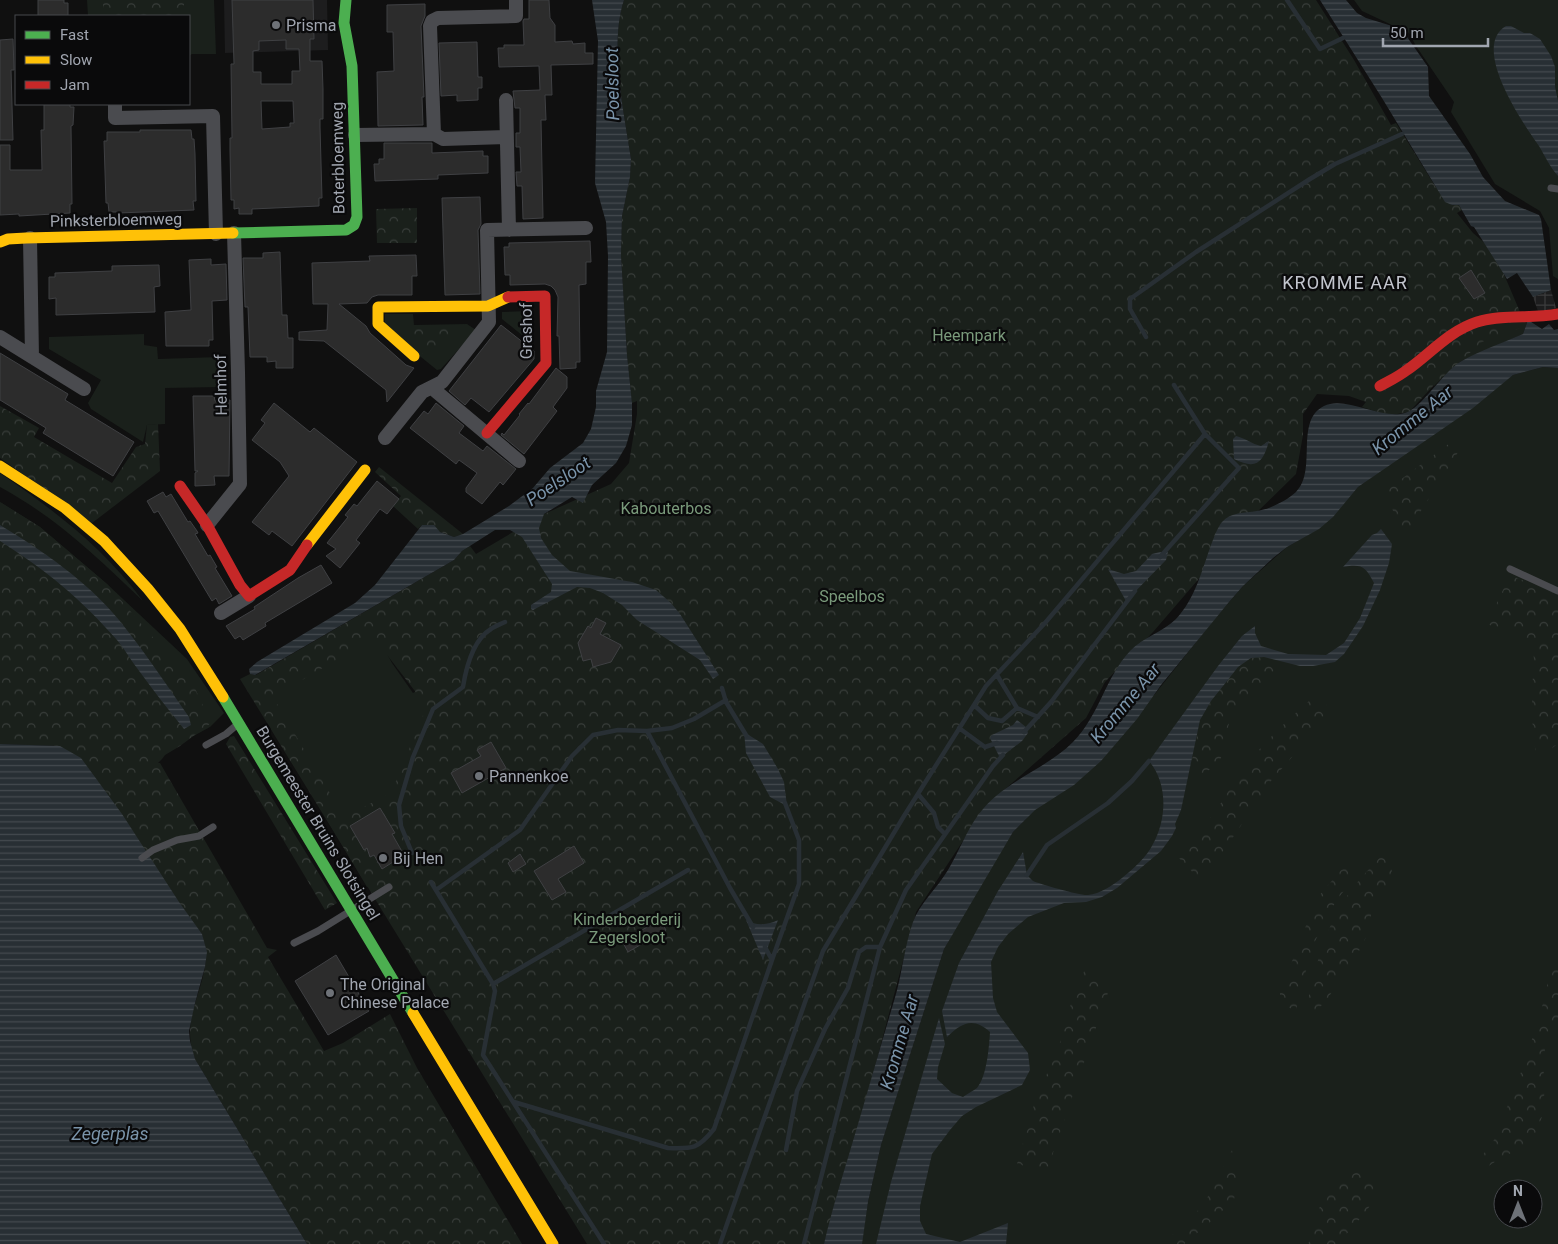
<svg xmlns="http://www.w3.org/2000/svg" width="1558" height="1244" font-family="Roboto,sans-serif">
<defs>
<pattern id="industrial-grid" width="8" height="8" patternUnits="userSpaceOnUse" patternTransform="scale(1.25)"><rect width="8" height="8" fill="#1d1d1e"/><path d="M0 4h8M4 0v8" fill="none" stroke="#3b3b3c"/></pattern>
<pattern id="forest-crowns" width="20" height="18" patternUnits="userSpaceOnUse" patternTransform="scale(1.25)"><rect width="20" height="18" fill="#1a201b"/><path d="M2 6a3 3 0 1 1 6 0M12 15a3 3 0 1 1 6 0" fill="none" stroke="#383d3a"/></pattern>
<pattern id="water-rules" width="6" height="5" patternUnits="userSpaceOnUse" patternTransform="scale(1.25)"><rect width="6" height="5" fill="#282f34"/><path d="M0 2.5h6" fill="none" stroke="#444a4f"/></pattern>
</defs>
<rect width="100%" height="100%" fill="#101010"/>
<path fill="#1d1d1e" d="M224 0H327L328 50 225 53Z"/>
<path fill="url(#industrial-grid)" d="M1551 290 1556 308 1539 314 1533 297Z"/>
<path fill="#1a201b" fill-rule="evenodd" d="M87 0H214L216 54H192L189 56V16H88Z
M1354 0H1558V279L1553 276 1549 228 1540 211 1495 184 1451 112 1454 102 1416 46 1409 33 1362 11Z
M529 311 533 313V344L502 319V312Z
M385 314H413L414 325 467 324 476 330 441 369 437 370 385 328Z
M1528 320 1523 334 1457 363 1434 386 1419 363Z
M144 334V345L157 347 158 359 220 357V387L165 388V424L147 425 143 442 91 409 88 403 101 380 49 349V337Z
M1543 367 1558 368V1244H861L868 1202 881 1145 944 949 980 884 1013 832 1026 819 1034 807 1155 694 1215 618 1243 586 1287 547 1306 536 1346 500 1358 487 1513 375ZM1503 1189H1533V1219H1503Z
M0 473C55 511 103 547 143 601 97 557 57 518 0 487Z
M0 502 40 527 107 584 187 659 224 713 210 727 190 738Z
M420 601 426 603 468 674C464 681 460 687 454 693 446 699 436 703 429 711 413 728 400 788 402 811 403 827 411 843 417 859L367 887 256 701 374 630 392 663 413 693 449 670 411 607Z"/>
<path fill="url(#forest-crowns)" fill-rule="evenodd" d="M103 0H184V16H103Z
M624 0H1316L1354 60 1391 125 1396 123 1435 186 1452 205 1459 204 1462 210 1457 213 1473 233 1494 251 1526 326 1482 342 1434 385 1409 412 1397 414H1384L1362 407 1366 402 1349 396 1317 394 1303 414V435L1296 474 1253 516 1153 632 1105 682 1086 718 986 806 916 912 868 1093 824 1244H587L240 679 250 674 256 675 454 560 462 551 470 546 476 554 542 515 611 484 629 463 637 414V401L632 403 627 355 621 255 622 216 630 177 631 159C624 113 609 45 624 0ZM374 638 421 699 424 713 391 793 344 817 273 697Z
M417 208V243H377L376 209Z
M410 327 414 329 459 328 463 330 457 338H451L432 361 422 353 424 350 404 335Z
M0 406 39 428 34 437 112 483 136 447 145 444 147 425 158 424 160 471 92 523 0 458Z
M1458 437 1462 446 1400 544 1397 520 1384 490 1396 483Z
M379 467 463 534 454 537 422 525 418 529 393 506 401 496 375 472Z
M0 502 40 527 107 584 193 684 211 723 180 746 165 755 162 759 158 763H160L267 948 277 950 268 957 324 1051 343 1043 390 1014 417 1068 522 1244H307L195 1059C192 1050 190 1042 190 1033 190 1005 207 980 206 953 206 946 203 940 202 934L59 746 0 744Z
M1510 575 1558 595V743C1551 750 1546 753 1536 753 1532 732 1532 711 1532 689 1533 675 1535 663 1533 649 1519 636 1502 629 1484 623L1494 609Z
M1264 657 1273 660C1279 693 1254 684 1238 703 1218 728 1238 768 1194 775L1190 770 1200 720 1211 701 1238 667 1251 658Z
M1317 694 1326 702 1329 715 1271 781 1221 855 1206 875 1199 879 1179 858C1195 839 1211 818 1225 797 1229 790 1231 783 1236 777 1260 746 1288 719 1317 694Z
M234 736 337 903 325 910 226 744 230 737Z
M1383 854 1388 858 1392 871V878L1376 898 1371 910V922L1367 935 1353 963 1342 976 1325 1003 1310 1014H1305C1314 972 1324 927 1350 892 1360 878 1372 866 1383 854Z
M1349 867 1360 870 1336 901 1312 947 1296 1010 1283 1006 1280 1002V992L1307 923 1312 904 1341 870Z
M1558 950V1034L1552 1038 1545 1049 1543 1065 1545 1087 1542 1117 1535 1134 1521 1148 1499 1159 1480 1172 1478 1166 1482 1156 1494 1140 1525 1062 1544 1000 1552 964Z
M1085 969 1112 981 1053 1153 1047 1171 1017 1164 1035 1101 1059 1046 1069 1009Z
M1232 1150 1238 1185 1234 1199 1215 1218 1184 1244H1161L1190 1220 1205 1202Z
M1359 1171C1370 1172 1375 1175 1380 1185 1373 1208 1353 1227 1337 1244H1308C1313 1234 1314 1225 1317 1215 1323 1193 1340 1180 1359 1171Z"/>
<path fill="url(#water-rules)" d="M592 0H624C609 45 624 113 631 159L630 177 622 216 621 255 627 355 632 403V425L626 446 616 463 592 485 583 503 572 497 544 514 539 528 541 538 552 555 570 571 632 582 656 590 671 603 680 614 719 675 713 679 700 660 637 620 622 605 603 593 590 588 577 587 533 610 531 609V605L551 592 552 584 522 537 510 530H495L462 551 454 560 255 675 250 674 249 669 257 662 355 603 375 585 422 525H434L440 532 454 537 463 534 509 506 533 488 550 468 583 443 591 429 596 407V391L607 352 608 256 606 222 595 183 598 41Z
M1320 0H1346L1357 13 1366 18 1392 26 1405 34 1428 67 1429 96 1470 154 1483 177 1505 201 1539 215 1541 219 1551 290 1533 297 1517 273 1507 279 1474 227 1471 226 1459 205H1452L1445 202 1382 98Z
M1506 26H1511L1524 33H1530L1540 39 1551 56 1555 67V87L1558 101V176C1550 167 1545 156 1539 146 1523 123 1470 47 1506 26Z
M1528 320 1542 329 1549 324 1554 330 1558 329V368L1543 367 1513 375 1473 408 1358 487 1333 517 1319 529 1287 547 1273 558 1243 586 1229 602 1161 685 1137 719 1101 761 1074 785 1035 810 1013 832 944 949 881 1145 868 1202 862 1244H824C832 1209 843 1175 853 1141 867 1094 880 1048 894 1001 902 976 904 947 913 922 920 903 938 887 948 870 959 852 966 831 979 814 1003 781 1045 770 1073 742 1099 716 1105 678 1130 651 1143 637 1163 632 1176 619 1195 599 1202 570 1211 545 1214 538 1217 528 1222 522 1231 512 1244 513 1257 511 1270 509 1286 501 1296 492 1318 470 1294 421 1324 406 1345 395 1381 420 1405 413 1422 408 1442 373 1460 362 1479 351 1502 343 1523 334Z
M1236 436C1245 438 1252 444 1261 446L1269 441C1263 463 1256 470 1234 459L1233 439Z
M0 525C43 551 87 581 119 620 144 651 166 684 189 717L191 725 184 729C168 709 152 689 137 668 130 659 124 648 117 640 81 599 46 570 0 541Z
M1381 529 1392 544 1389 563 1380 590 1363 626 1344 654 1335 662 1313 666H1300L1264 657 1251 658 1238 667 1227 681 1211 701 1200 720 1181 810 1175 824 1176 828 1172 836 1161 851 1117 888 1102 897 1086 902 1064 903 1028 917 1008 934 998 947 991 962 993 998 997 1012 1028 1053 1030 1070 1022 1085 976 1107 962 1116 950 1130 932 1154 920 1206V1221L926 1234 960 1242 1008 1223 1006 1244H876L891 1182 939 1018 945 1044 938 1067 937 1079 952 1093 963 1097C967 1094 973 1091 977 1088 987 1076 989 1047 990 1032 974 1017 962 1022 947 1037L942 1011 959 963 998 891 1023 852 1027 875 1033 881C1040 884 1081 896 1088 895 1100 894 1113 885 1122 878 1133 869 1147 857 1153 844 1167 818 1168 784 1149 761L1218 666 1242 636 1255 626V633L1261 646 1288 654 1326 655 1344 643 1360 618 1374 583C1365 566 1362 564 1343 567L1372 535 1377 533Z
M1160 552H1168L1166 560 1126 601 1108 569 1124 574 1136 571 1152 554Z
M1017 720 1026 727 1028 733 1022 741 1000 758 990 738 992 735 1013 725Z
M744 732 763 744 778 769 784 782 787 806 770 797 746 753Z
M0 744 60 746 81 758 122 814 179 902 202 934 207 952 205 967 195 1003 189 1031 190 1041 195 1059 307 1244H0Z
M778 920 763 960 746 920C756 926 768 925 778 920Z"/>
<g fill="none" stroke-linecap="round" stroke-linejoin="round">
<path stroke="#282f34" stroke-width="4.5" d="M1287 0 1320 49 1343 38
M1146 337 1130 309V299L1196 252 1310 179 1335 164 1402 134
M1160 557 1239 468 1205 434
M997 675 1017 708 1038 717
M722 688 726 702 746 735
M974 705 988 718 1002 721 1017 708
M959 728 985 747 997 743
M647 731 730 888 753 927
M1024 732 1051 702 1135 591
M918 794 934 813 938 827 945 834
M412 853 401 826 399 805 413 757 433 709 463 687C466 668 473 640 491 629 495 626 501 624 505 622
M1027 875 1047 845 1108 803 1132 781 1149 761
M431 882 493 984 495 991 483 1055 604 1244
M436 890 520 830 572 756 593 735 618 730 647 731 672 728 694 719 726 700
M765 947 772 960 799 884V840L785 803
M493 984 688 870
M514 1102 668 1148C693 1149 698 1149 714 1129L772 960
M786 1150 797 1091 825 1029 848 988 859 952 866 947H880
M720 1244 823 951 904 816 986 686 1045 623 1205 434 1174 385
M804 1244 880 947 906 890 993 766 1003 755"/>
</g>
<path fill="#2c2c2c" stroke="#3f4043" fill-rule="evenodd" d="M38 0H64V3H68V16H38Z
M232 0H313L314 39H310V61H322L323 89V119H320V127L322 198H319V206L252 209V214H239V208L234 209V200H231L230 150V138H232L231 64H234ZM286 40V49H299L300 71H292V84H261V72H253V51L259 50V41ZM261 101H293L294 123H290V127L262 129Z
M529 0H549L550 18 555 25V42L572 41 573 44 585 43V53H593V64L551 65 552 95H545L546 120H541L543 218 523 219 522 186H517L516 172H521L520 147H516V133H520V108H515L513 91 540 90 539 66 499 67 498 48H504V45H524L523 21 524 19H529Z
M425 4V16L421 26 424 97H422L423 125 378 126 377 72 394 71 393 32H387V5Z
M13 39 14 70H11L13 140H0V40Z
M477 42 478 77H482V88H478V100L457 101V95L441 96 439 43Z
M44 104H70V107H74L73 125 71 126 72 204H70V213L19 216V214L0 215V145H10V170H42L41 130H44Z
M140 130H191L192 139H194L195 154 196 201H193L194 210 118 213V212H109L108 203H106L104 141H107V132H140Z
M384 143H432V153L483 151V156H488V173L438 175V179L375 181 374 164H379V159H384Z
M480 197 481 224 478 230 480 294 445 295 442 198Z
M590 241 591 262H586V284L579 285 580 362H576V368L560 369 559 336H557L558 297 555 290 551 286 545 284 510 285V275H505L504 247H509V243Z
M280 252 282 315H287L288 338H293V368H276V361L267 362V357H250L248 307H245L243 258H263V253Z
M416 255 417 276H412V295H378L372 297 367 303 339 304 366 326 370 333 406 365 414 368 387 402 386 390 324 341 299 340V332L327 330 328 304H313L312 263 370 261 369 256Z
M211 259V265L226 264 227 300 212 301 213 340H209V346H166L165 312 191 310 189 260Z
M159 265 160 286 154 287 155 312 56 315V298L49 299V277H55V273L112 271V266Z
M1471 270 1485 293 1474 299 1459 278Z
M501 325 534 351V359L489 412 471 398 465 405 449 391Z
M0 353 68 394 65 400 134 442 113 476 43 433 46 428 0 400Z
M556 368 567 377V388L553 407 557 411 524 454 501 435 502 433 504 435 520 415 519 414 528 403 529 404Z
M193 396H214L215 401 230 400 229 476H214L215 485 195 486V473L198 471H195Z
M274 403 310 432 314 428 357 462 292 546 272 531 269 535 252 522 289 476 280 462 252 440 265 423 261 420Z
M436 403 464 426 459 433 483 451 487 446 516 469 503 485 500 482 482 504 466 492V488L477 473 459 460 456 464 410 428 424 411 428 414Z
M377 481 399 499 387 514 380 509 356 540 360 543 340 568 326 556 336 549 327 543 348 517 345 515 354 504 357 506Z
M163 492 166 497 171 494 188 522 190 521 197 531 198 533 195 534 208 556 210 555 217 567 215 568 232 596 219 604 216 598 212 601 158 511 154 513 147 501Z
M321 565 332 583 265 623 266 626 243 640 240 636 235 639 226 626 255 609 254 607 298 578Z
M596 618 606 623 600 634 621 645 611 662 593 667 591 659 583 661 578 643 588 626 591 628Z
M491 742 506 768 462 793 451 773 481 756 477 750Z
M380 808 395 833 392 834 404 855 382 869 374 855 370 857 367 848 364 850 350 826Z
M574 846 584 863 558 879 566 892 552 900 534 871Z
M520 854 526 864 513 872 508 863Z
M660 920 666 930 628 952 622 941Z
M336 955 369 1011 328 1035 295 981Z"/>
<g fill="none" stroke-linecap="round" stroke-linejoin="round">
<path stroke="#4a4b4f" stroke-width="7" d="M1551 188 1558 189
M1510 569 1558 591
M206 745 226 734 239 723
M142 858 153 850 177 840 199 836 213 827
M294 943 318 931 389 887"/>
<path stroke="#4a4b4f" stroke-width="14" d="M506 100 509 230
M115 104V118L213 116 216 234
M434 134 430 26 432 21 438 18 516 16V0
M355 135 434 134 443 139 506 137
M30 238 32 357
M0 337 84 389
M432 388 519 461
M385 438 422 392 442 382 489 322 487 230 586 228
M207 525 240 484 238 372 234 233
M221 613 249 596"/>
<path stroke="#4caf50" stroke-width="11" d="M233 233 346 230 354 225 357 217 352 66 344 23 346 0
M223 697 413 1013"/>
<path stroke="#ffc107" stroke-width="11" d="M0 242 8 239 26 238 233 233
M414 356 378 324V307L488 306 508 297
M0 466 65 508 104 541 148 589 180 629 223 697
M307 545 365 470
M413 1013 553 1244"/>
<path stroke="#c62828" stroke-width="11" d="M1380 386C1389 381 1398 377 1407 370 1430 354 1449 331 1477 322 1503 314 1531 319 1558 314
M487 433 546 363 545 296 508 297
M180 486 207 525 240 585 249 596 290 570 307 545"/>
</g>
<g fill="#6e7278" stroke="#0a0a0b" stroke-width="2">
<circle cx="276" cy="25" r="5"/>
<circle cx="479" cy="776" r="5"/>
<circle cx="383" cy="858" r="5"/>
<circle cx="330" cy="993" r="5"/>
</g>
<g text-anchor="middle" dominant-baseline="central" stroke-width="4.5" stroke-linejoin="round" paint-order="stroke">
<g font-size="16" fill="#a1a6b0" stroke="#0a0a0b" text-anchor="start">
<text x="286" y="25">Prisma</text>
<text x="489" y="776">Pannenkoe</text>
<text x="393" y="858">Bij Hen</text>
<text x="340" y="984">The Original<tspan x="340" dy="18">Chinese Palace</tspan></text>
</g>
<g font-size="16" fill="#a1a6b0" stroke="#0a0a0b">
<text transform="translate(338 158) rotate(-91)">Boterbloemweg</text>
<text transform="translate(116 220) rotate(-1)">Pinksterbloemweg</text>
<text transform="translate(526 331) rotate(-90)">Grashof</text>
<text transform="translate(221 385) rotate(-91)">Helmhof</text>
<text transform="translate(318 823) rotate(59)">Burgemeester Bruins Slotsingel</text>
</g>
<g font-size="16" fill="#7a9a7b" stroke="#0a0a0b">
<text x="969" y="335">Heempark</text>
<text x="666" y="508">Kabouterbos</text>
<text x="852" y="596">Speelbos</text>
<text x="627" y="919">Kinderboerderij<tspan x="627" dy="18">Zegersloot</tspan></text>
</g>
<g font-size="18" font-style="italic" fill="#7a94aa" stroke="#0a0a0b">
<text transform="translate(612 84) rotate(-91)">Poelsloot</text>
<text transform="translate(1412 420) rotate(-39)">Kromme Aar</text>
<text transform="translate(558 481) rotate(-34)">Poelsloot</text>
<text transform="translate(1125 703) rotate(-50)">Kromme Aar</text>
<text transform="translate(899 1042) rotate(-74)">Kromme Aar</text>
<text x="110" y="1133">Zegerplas</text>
</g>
<g font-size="18" letter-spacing="1" fill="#c2c5cd" stroke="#0a0a0b">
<text x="1345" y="282">KROMME AAR</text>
</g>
</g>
<rect x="15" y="15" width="175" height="90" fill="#0a0a0b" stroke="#46484d"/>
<rect x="25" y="31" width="25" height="8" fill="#4caf50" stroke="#46484d"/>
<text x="60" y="40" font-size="15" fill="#a1a6b0">Fast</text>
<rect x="25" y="56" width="25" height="8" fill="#ffc107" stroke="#46484d"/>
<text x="60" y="65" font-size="15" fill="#a1a6b0">Slow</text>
<rect x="25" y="81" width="25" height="8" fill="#c62828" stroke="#46484d"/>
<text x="60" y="90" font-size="15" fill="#a1a6b0">Jam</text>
<g transform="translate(1518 1204)"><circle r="24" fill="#0a0a0b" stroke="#46484d"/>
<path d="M0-4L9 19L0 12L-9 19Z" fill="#6e7278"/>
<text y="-8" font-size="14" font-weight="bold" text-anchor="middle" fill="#a1a6b0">N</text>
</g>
<path d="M1383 38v8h105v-8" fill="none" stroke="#a1a6b0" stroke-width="2.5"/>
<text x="1390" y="38" font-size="15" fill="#a1a6b0" stroke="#0a0a0b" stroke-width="4" paint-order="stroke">50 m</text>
</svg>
